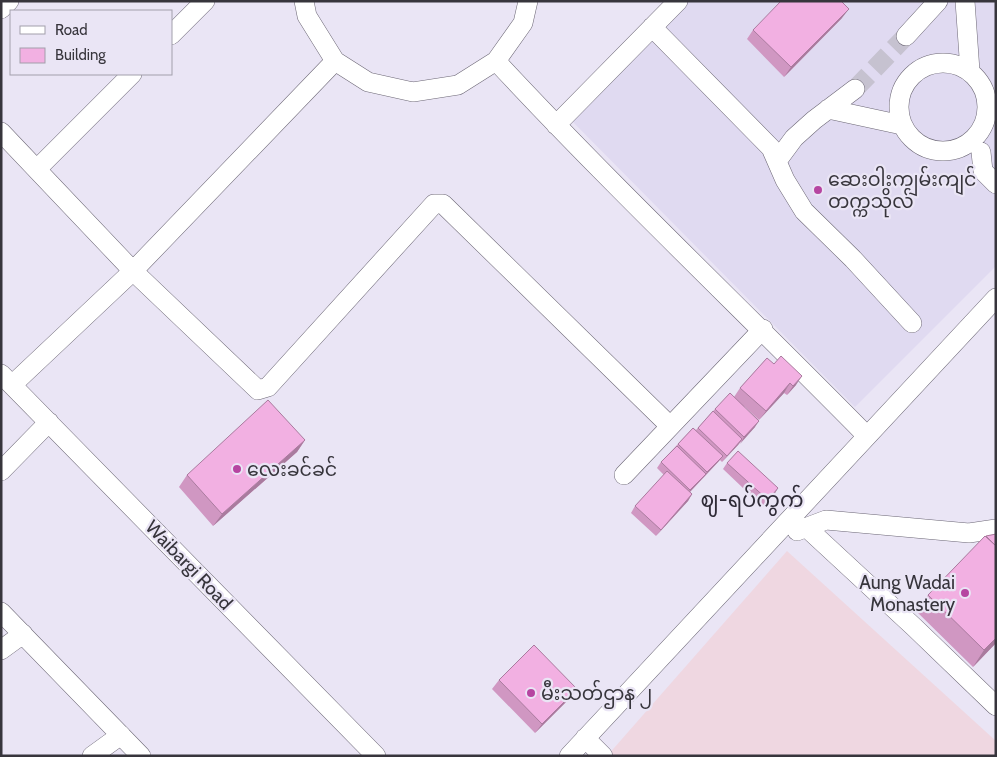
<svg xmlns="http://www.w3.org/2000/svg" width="997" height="757" font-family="Cabin,'Noto Sans Myanmar',sans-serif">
<rect width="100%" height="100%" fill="#eae5f5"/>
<path fill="#e0daf1" d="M677 1H996V266L855 407 565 114Z"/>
<path fill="#efd7e1" d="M787 551 996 741V756H607Z"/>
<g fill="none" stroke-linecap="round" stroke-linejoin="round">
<path stroke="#c6c2d0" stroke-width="19" stroke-dasharray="19 9" stroke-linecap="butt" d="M855 89 906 36"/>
<defs>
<path id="minor" d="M304 1 307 16 335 61 368 82 413 92 458 85 496 61 523 23 528 1
M965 1 970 71
M1 9 9 1
M652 27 771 148 785 180 804 211 853 259 912 323
M171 35 205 1
M906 36 938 1
M496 61C615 189 743 310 866 435
M899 107a44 44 0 1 1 88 0a44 44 0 1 1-88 0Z
M828 109 902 125
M556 125 678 1
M1 132 133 271 258 390 268 387 434 204H443L670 426
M981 152 983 171 996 184
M777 161 794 138 814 120 855 89
M37 169 132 74
M1 374 376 756
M12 385 133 271 335 61
M1 471 49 422
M624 475 763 329
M807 528 914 627 996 706
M797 531 826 520 969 533 996 529
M1 612 141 756
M1 650 23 634
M585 738 603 756
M92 756 121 735
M569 756 996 298"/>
</defs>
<use href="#minor" stroke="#6c6775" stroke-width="20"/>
<use href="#minor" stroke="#fff" stroke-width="19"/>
</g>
<path fill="#d097c2" d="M842 18 784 77 747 39 753 30Z
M767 358 796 385 787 395 784 393 759 420 744 406 755 427 722 462 720 460 690 492 692 494 688 501 656 536 631 513 635 506 664 475 657 468 661 462 693 428 696 430 715 409 734 397 740 388Z
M305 440 297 452 213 526 179 487 187 475Z
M727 463 774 495 763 507 723 469Z
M996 534V643L973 667 916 611 928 595 986 536Z
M499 680 570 698 535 733 492 689Z"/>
<path fill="#a97b9e" d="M849 9 842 18 784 77 791 67Z
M802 376 796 385 787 395 793 386Z
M790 383 784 393 759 420 766 411Z
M759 421 755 427 740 444 744 437Z
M742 439 738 445 722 462 727 456Z
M305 440 297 452 213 526 222 514Z
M723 456 718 462 702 479 707 472Z
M706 474 701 480 686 496 690 490Z
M778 488 774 495 763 507 768 500Z
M692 494 688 501 656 536 661 530Z
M996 638V643L973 667 984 650Z
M577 689 570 698 535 733 542 724Z"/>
<path fill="#f2b0e2" stroke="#a97b9e" d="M781 1H841L849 9 791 67 753 30Z
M781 356 802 376 793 386 790 383 766 411 740 388 767 358 774 364Z
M730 393 759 421 744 437 715 409Z
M268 400 305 440 222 514 187 475Z
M713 411 742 439 727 456 698 428Z
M693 428 723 456 707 472 678 444Z
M677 446 706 474 690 490 661 462Z
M738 451 778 488 768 500 727 463Z
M667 471 692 494 661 530 635 506Z
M996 534V546L986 536Z
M985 536 996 546V638L984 650 928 595Z
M534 645 577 689 542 724 499 680Z"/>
<g fill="#b645a1" stroke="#eae5f5" stroke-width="2">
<circle cx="818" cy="190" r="5"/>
<circle cx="237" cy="469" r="5"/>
<circle cx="965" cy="593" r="5"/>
<circle cx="531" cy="693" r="5"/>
</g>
<g text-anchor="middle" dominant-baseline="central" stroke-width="4.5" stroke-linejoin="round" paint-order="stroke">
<g font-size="19" fill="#37353c" stroke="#eae5f5" text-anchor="start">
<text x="828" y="179">ဆေးဝါးကျွမ်းကျင်<tspan x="828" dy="22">တက္ကသိုလ်</tspan></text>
<text x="247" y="469">လေးခင်ခင်</text>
<text x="955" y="582" text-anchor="end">Aung Wadai<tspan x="955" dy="22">Monastery</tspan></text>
<text x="541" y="693">မီးသတ်ဌာန ၂</text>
</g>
<g font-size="19" fill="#37353c" stroke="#eae5f5">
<text transform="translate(189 565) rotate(46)">Waibargi Road</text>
</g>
<g font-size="21" fill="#2f2b37" stroke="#eae5f5">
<text x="752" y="499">ဈ-ရပ်ကွက်</text>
</g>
</g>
<rect width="997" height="757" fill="none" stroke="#37353c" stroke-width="5"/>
<rect x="10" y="10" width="162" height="65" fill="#eae5f5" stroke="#a29fab"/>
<rect x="20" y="26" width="25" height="8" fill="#ffffff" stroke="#a29fab"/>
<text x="55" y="35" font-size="15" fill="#37353c">Road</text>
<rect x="20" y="48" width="25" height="15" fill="#f2b0e2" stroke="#a29fab"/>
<text x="55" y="60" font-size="15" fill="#37353c">Building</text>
</svg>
